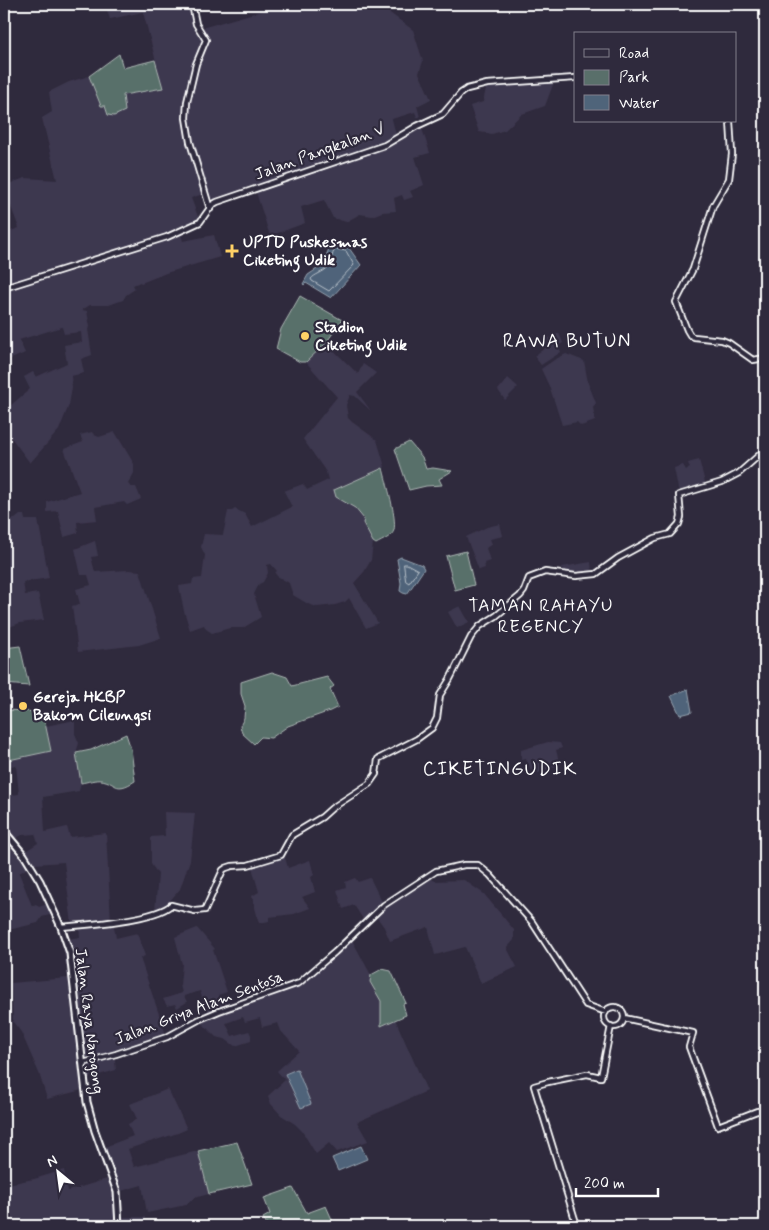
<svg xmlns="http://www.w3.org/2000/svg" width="769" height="1230" font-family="Mynerve,sans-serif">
<rect width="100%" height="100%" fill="#2f2a3d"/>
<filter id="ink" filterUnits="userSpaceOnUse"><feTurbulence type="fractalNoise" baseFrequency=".02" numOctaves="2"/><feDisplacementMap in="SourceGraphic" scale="10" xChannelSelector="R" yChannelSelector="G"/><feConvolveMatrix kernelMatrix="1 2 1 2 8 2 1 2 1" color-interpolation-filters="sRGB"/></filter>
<g filter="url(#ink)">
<path fill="#3e384f" d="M105 4H149L151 9 171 4H190L193 22 198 29 286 4H381L387 11 413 30 423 61 419 73 431 99 417 106 420 117H417L415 112 392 119 397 139 421 126 430 153 415 157 424 185 410 191 413 197 404 200 402 195 394 198 396 211 382 212 372 216 360 214 346 222 333 218 324 200 301 207 305 223 270 236 254 186 221 200H214L207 208 203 194 191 198 200 222 192 223 179 229 183 241 214 235 220 257 166 273 141 283 140 282 133 285 135 289 126 295 123 300 109 305H90L82 310 87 311 90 327 88 329 92 355 81 359 84 373 71 376 72 387 69 405 59 430 30 463 4 428V411L30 389 24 377 33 372 36 377 67 363 64 345 82 342 81 332 64 334 62 327 19 340 25 353 4 362V250L10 248 6 237 9 236 8 232 19 228 5 191 11 183 25 178 57 180 42 118 52 112 49 92 69 82 89 76 101 106 123 95 163 88 143 12 110 19Z
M557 74 545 106 522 114 505 130 492 134 479 132 470 106 483 102 487 84Z
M559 333 563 343 558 346 561 352 541 365 534 356 545 348 542 342Z
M326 343 358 374 363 364 376 373 357 392 371 411 355 396 350 395 346 405 348 418 352 422 377 440 385 467 369 475 336 497 355 508 364 519 363 523 373 542 371 560 364 572 354 583 378 623 366 628 349 598 345 602 335 605 317 607 308 604 293 595 289 583 277 576 275 573 277 571 271 564 267 565 268 573 263 582 259 584 254 594 261 617 243 628H230L212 633 206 629 204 625 190 630 184 611 179 586 192 584 193 579 202 578 205 555 201 547 204 534 223 535 228 511H232L235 509 245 514 252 527 292 507 284 491 303 484 307 490 328 480 326 472 303 439 337 397 306 362Z
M566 354 584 361 588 383 596 403 593 407 595 421 581 426 577 422 562 425 550 388 541 369 554 360Z
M508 378 518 387 505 400 498 390Z
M92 432 94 435 99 437 115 432 134 464V473L128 484 131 487H136L141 499 127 505 124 502 95 507 97 520 77 522 78 533 64 537 58 511 47 512V502L80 492 64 449 83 442 80 435Z
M699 460 706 486 679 493 674 468 683 465 686 470 690 468 688 463Z
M20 515H24L25 520H38L49 578 23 582 25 595 38 593 44 620 20 623 4 629V520L15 519Z
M500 524 503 536 490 539 492 544 486 548 490 561 484 563 485 568 479 570 466 537 487 527Z
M95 541 98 556 91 557 95 572 129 570 140 571 161 638 139 645 78 652 72 606 80 604 76 589 91 585 88 575H81L75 549Z
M591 562 592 574 577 575 563 573 562 567Z
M460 606 469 622 457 628 448 612Z
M75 720V734L79 743 76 753 81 783 79 791 43 797 45 832 67 827 70 837 106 833 111 921H113L116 938 137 933 145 956 140 958 166 1035 114 1053 116 1070 85 1079 86 1089 47 1099 39 1073 21 1032 13 1022 11 983 68 978 62 940 80 937 79 924H72L64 862 35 864 19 873 32 906 36 904 39 907 48 904 53 914 42 917 38 923 4 931V854L12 849 18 856 38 843 35 834 22 835 15 839 4 824V796L19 794 16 765 4 767V761L51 751 46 726Z
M548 742 560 743 562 748 556 750 560 765 535 774 531 771 526 759 521 760V750Z
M164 812 195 813 190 860 180 889 168 903 159 911 155 912 158 874 151 864V837L165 836Z
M283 851 288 868 310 860 314 875 311 877 315 892 302 897 310 908 294 914 269 917V921L259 923 252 896 259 892 250 860Z
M429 877 435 881 464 880 484 894 514 930V940L507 948 517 967 481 983 465 947 435 955 428 927 390 941 384 927 376 916 366 924 354 905 343 909 337 890 346 887 345 882 355 878 358 882 370 878 384 906Z
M197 928 215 949 213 950 227 992 218 995 225 1010 268 998 299 986 330 961 352 940 371 975 370 982 381 1001V1025L395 1019 427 1091 357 1122 368 1141 337 1152 329 1143 316 1154 302 1131 295 1124 281 1115 271 1104 268 1096 285 1080 277 1071 299 1051 281 1031 278 1023 262 1027 260 1018 245 1022 243 1017 226 1023 232 1036 249 1031 251 1035V1041L235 1046 225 1039 216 1037 198 1019 207 1014 200 991 184 996 187 1002 177 1008 175 1004 167 1006 163 999 182 993 180 985 182 964 175 937Z
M168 1089 187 1129 178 1133 128 1149 134 1167 198 1151 209 1194 194 1198 186 1205 147 1213 142 1185 114 1193 116 1201V1217H145V1226H4V1183L7 1182 8 1184 34 1179 64 1170 68 1191 107 1179 97 1150 133 1136 128 1124 137 1119 130 1104Z"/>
<path fill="#596f6a" stroke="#acb7b4" d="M119 54 123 68 155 60 163 88 123 95 125 111 114 116 108 115 105 106H101L89 76Z
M300 296 342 320 326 343 306 362H300L276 349 281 329Z
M409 442 422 457 426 469 433 468 452 471 439 479 442 485 426 486 409 490 395 449Z
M383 468C386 481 397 518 394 530 392 537 383 540 376 544L373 542 363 523 364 519 355 508 336 497 334 490Z
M466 551 474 585 455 590 446 556Z
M20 646 29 686 4 684V648Z
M272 672 287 677 292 686 327 677 334 686 330 689 338 707 330 711 288 726 271 738 261 737 254 744 242 733 240 726 244 718 245 706 241 694V682Z
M4 697 7 698V710L38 712 44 718 51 751 4 761Z
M126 734 131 749 135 781C114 794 117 782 101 780 96 779 87 782 81 783L76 753 91 750Z
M382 969 391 971 406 1003 403 1004 406 1015 381 1026V1001L370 982 371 975Z
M237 1142 252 1184 209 1194 198 1151Z
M293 1188 307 1213 326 1206 335 1226H268L263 1218 270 1214 264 1198Z"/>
<path fill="#4f647a" stroke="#95a2af" d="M334 241 336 243 349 248 361 265 331 298 306 283 304 285 303 284 308 275 320 267 327 260 325 258 332 242Z
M401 557 422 565 424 569 407 594 403 593 400 591 401 583 397 559Z
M688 689 692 712 680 715 671 696Z
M297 1069 311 1104 301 1108 285 1074Z
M361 1146 367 1159 338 1171 332 1158Z"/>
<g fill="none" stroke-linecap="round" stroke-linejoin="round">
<path stroke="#b9c1ca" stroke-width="1" d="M335 249 346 251 354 265 329 291 312 281 311 279C315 274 323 273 328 267 332 262 331 255 335 249Z
M404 564H407L418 570 409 583 406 581Z"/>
<defs>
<path id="secondary" d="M192 4 196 24 206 40 196 64 187 102 186 118 190 142 210 209
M730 121 732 154 729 179 713 206 693 269 676 302 687 330 690 335 694 337 722 340 729 343 753 360 765 358
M4 288 167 237 200 222 212 205 217 202 385 145 417 126 443 114 461 93 467 89 487 84 575 78
M61 927C86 925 155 920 171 905L195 911 205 910 223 870 226 868 232 866 248 865 281 855 292 835 322 817 332 808 369 784 376 774 378 759 417 739 432 728 437 718 440 695 450 679 471 637 480 626 496 616 520 596 524 591 529 578 545 572 576 576 596 574 618 558 655 538 670 534 679 524 681 517 679 495 722 482 739 473 765 450
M604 1017a10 10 0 1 1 20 0a10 10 0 1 1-20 0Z
M624 1018 693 1033 689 1047 718 1126 757 1111H765
M83 1063 116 1054 167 1037 200 1019 219 1011 299 983 335 952 384 905 436 871 464 865H478L490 875 532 922 586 1005 606 1012
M577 1226 534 1086 548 1082 587 1074 601 1077 611 1026"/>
<path id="primary" d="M4 831 24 855 40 881 61 927 70 953 87 1102 95 1131 117 1192 119 1226"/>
</defs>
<use href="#secondary" stroke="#fff" stroke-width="8"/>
<use href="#primary" stroke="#fff" stroke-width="9"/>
<use href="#secondary" stroke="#2f2a3d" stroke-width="4.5"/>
<use href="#primary" stroke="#2f2a3d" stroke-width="5"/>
</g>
</g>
<g fill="#ffd166" stroke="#2f2a3d" stroke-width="2">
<path d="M229.5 243.5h5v5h5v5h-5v5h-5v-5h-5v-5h5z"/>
<circle cx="305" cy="336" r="5"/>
<circle cx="23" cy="706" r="5"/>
</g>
<g text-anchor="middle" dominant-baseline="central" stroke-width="4.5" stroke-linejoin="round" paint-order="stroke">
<g font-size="16" fill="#fff" stroke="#2f2a3d">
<text transform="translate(320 152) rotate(-20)">Jalan Pangkalan V</text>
<text transform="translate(199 1008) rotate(-21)">Jalan Griya Alam Sentosa</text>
<text transform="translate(89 1021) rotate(83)">Jalan Raya Narogong</text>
</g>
<g font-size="16" font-weight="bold" fill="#fff" stroke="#2f2a3d" text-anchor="start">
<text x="243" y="242">UPTD Puskesmas<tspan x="243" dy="18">Ciketing Udik</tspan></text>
<text x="315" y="327">Stadion<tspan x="315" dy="18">Ciketing Udik</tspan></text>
<text x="33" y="697">Gereja HKBP<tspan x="33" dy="18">Bakom Cileungsi</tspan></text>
</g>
<g font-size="18" letter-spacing="1" fill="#fff" stroke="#2f2a3d">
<text x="541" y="606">TAMAN RAHAYU<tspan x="541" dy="21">REGENCY</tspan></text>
</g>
<g font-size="19" letter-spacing="1" fill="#fff" stroke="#2f2a3d">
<text x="567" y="341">RAWA BUTUN</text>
<text x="500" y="769">CIKETINGUDIK</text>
</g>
</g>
<rect width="769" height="1230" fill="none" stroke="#2f2a3d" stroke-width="20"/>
<rect x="10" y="10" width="749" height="1210" fill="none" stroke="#fff" stroke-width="2" filter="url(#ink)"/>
<rect x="574" y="32" width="162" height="90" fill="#2f2a3d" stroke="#827f8b"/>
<rect x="584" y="49" width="25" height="8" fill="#2f2a3d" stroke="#827f8b"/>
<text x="619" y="58" font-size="15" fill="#ffffff">Road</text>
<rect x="584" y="70" width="25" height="15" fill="#596f6a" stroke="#827f8b"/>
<text x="619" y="82" font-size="15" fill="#ffffff">Park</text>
<rect x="584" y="95" width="25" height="15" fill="#4f647a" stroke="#827f8b"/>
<text x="619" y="108" font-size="15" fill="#ffffff">Water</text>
<g transform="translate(58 1172) rotate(331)" stroke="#2f2a3d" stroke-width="4" paint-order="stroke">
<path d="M0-4L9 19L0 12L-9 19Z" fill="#ffffff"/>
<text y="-8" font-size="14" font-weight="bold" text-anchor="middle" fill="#ffffff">N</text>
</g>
<path d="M576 1188v8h82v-8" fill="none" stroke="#ffffff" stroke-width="2.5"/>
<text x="584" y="1188" font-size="15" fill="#ffffff" stroke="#2f2a3d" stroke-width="4" paint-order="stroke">200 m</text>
</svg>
